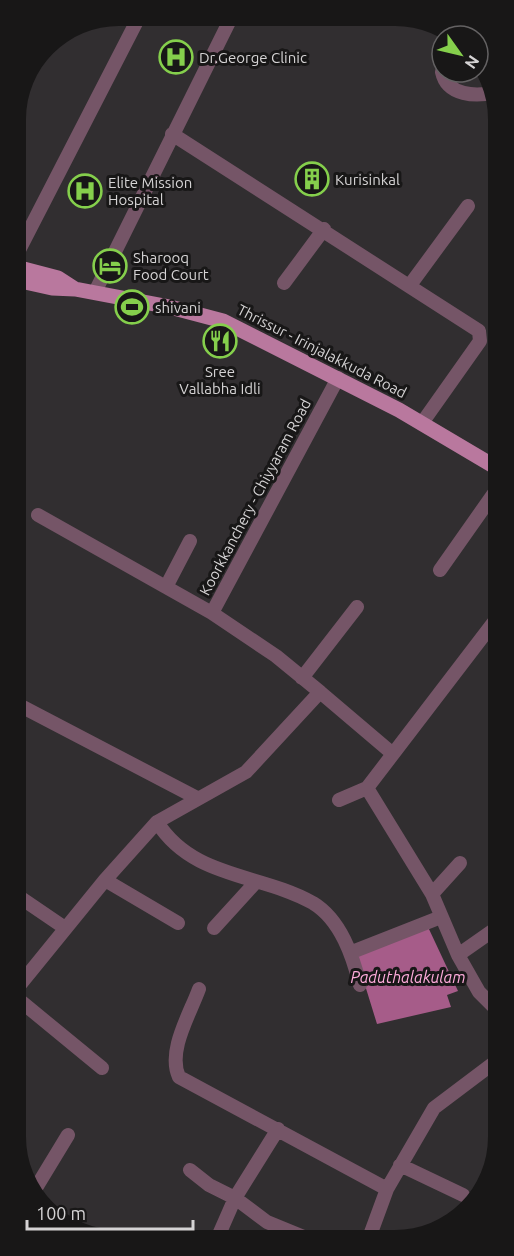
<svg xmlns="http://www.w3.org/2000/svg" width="514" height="1256" font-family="Ubuntu,sans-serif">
<rect width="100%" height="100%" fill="#312e30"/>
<path fill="#a65c89" d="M428 927 458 991 447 995 451 1007 377 1024 356 956Z"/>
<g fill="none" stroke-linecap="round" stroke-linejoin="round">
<path stroke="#755567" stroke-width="14" d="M442 72C447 96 476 97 496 92
M172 134 479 331 480 341 422 423
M16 256 140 15
M284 283 324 229
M410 285 468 206
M95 292 232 16
M38 515 212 613
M440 570 497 489
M166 587 190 541
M302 678 357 607
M320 692 393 754
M17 704 197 798
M339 800 367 788
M157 822C193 879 260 873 313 903 341 920 353 957 360 985
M105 880 178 923
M432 894 460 863
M18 896 65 928
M498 927 458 955 479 992 498 1011
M214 928 255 883
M352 952 441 917
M458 955 432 894 367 788 497 618
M18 987 105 880 157 822 246 772 320 692 276 656 212 613 338 378
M199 989C190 1014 167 1051 179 1077L387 1189 369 1238
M18 999 102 1068
M278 1129 235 1198 267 1222 306 1238
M400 1165 463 1195
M190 1170 209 1185 235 1198 217 1239
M387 1189 434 1108 499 1059
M34 1191 68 1135"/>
<path stroke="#b9789e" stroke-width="15" d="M16 267 58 278 75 289 170 307 223 321 399 410 497 468
M16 280 52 288 75 289"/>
</g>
<defs>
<symbol id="hospital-ring" viewBox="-11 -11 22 22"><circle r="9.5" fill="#181717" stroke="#85cf4c" stroke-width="1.5"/><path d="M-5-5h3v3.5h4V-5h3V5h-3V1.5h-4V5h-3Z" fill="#85cf4c"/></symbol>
<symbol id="building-ring" viewBox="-11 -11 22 22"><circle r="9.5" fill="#181717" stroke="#85cf4c" stroke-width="1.5"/><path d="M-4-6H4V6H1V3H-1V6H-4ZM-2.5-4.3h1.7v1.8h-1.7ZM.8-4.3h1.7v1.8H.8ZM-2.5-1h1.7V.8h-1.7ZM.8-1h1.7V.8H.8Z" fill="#85cf4c"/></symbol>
<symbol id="hotel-ring" viewBox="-11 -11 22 22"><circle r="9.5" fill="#181717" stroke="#85cf4c" stroke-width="1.5"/><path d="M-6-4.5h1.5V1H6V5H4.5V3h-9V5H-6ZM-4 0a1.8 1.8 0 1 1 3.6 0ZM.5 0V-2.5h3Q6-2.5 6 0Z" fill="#85cf4c"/></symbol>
<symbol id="stadium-ring" viewBox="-11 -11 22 22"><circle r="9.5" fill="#181717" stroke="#85cf4c" stroke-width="1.5"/><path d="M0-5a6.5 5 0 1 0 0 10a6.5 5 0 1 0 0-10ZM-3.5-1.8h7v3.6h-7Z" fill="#85cf4c"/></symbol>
<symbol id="restaurant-ring" viewBox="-11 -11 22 22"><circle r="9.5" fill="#181717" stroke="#85cf4c" stroke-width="1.5"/><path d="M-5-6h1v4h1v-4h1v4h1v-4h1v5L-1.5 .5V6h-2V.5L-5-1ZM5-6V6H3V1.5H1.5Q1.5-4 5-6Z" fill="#85cf4c"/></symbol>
</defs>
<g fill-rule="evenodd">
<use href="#hospital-ring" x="157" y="38" width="38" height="38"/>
<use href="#building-ring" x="293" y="160" width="38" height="38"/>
<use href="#hospital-ring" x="66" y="172" width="38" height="38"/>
<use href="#hotel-ring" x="91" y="247" width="38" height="38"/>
<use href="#stadium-ring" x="113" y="288" width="38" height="38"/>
<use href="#restaurant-ring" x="201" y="322" width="38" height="38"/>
</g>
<g text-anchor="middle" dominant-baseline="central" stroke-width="6" stroke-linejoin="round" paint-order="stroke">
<g font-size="15" fill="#d5d3d4" stroke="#181717" text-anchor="start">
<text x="199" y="57">Dr.George Clinic</text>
<text x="335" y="179">Kurisinkal</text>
<text x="108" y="182">Elite Mission<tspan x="108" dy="17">Hospital</tspan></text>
<text x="133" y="257">Sharooq<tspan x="133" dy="17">Food Court</tspan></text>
<text x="155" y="307">shivani</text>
<text x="220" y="371" text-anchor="middle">Sree<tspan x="220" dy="17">Vallabha Idli</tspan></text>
</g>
<g font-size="15" fill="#d5d3d4" stroke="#181717">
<text transform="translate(322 351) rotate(27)">Thrissur - Irinjalakkuda Road</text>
<text transform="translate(255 497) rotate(-62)">Koorkkanchery - Chiyyaram Road</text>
</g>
<g font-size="16" font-style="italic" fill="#feabdb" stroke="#181717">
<text x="408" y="977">Paduthalakulam</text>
</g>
</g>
<path d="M0 0H514V1256H0ZM119 26H395A93 93 0 0 1 488 119V1137A93 93 0 0 1 395 1230H119A93 93 0 0 1 26 1137V119A93 93 0 0 1 119 26Z" fill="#181717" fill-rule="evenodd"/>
<g transform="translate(460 54) rotate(124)"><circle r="28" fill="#181717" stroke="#646263" stroke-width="1.5"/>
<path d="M0-4.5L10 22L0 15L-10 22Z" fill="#85cf4c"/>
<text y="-9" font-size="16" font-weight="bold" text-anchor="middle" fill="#d5d3d4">N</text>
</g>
<path d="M27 1220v9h166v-9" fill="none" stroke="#d5d3d4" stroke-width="3"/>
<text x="36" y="1220" font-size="18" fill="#d5d3d4" stroke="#181717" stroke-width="4.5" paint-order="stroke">100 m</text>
</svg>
